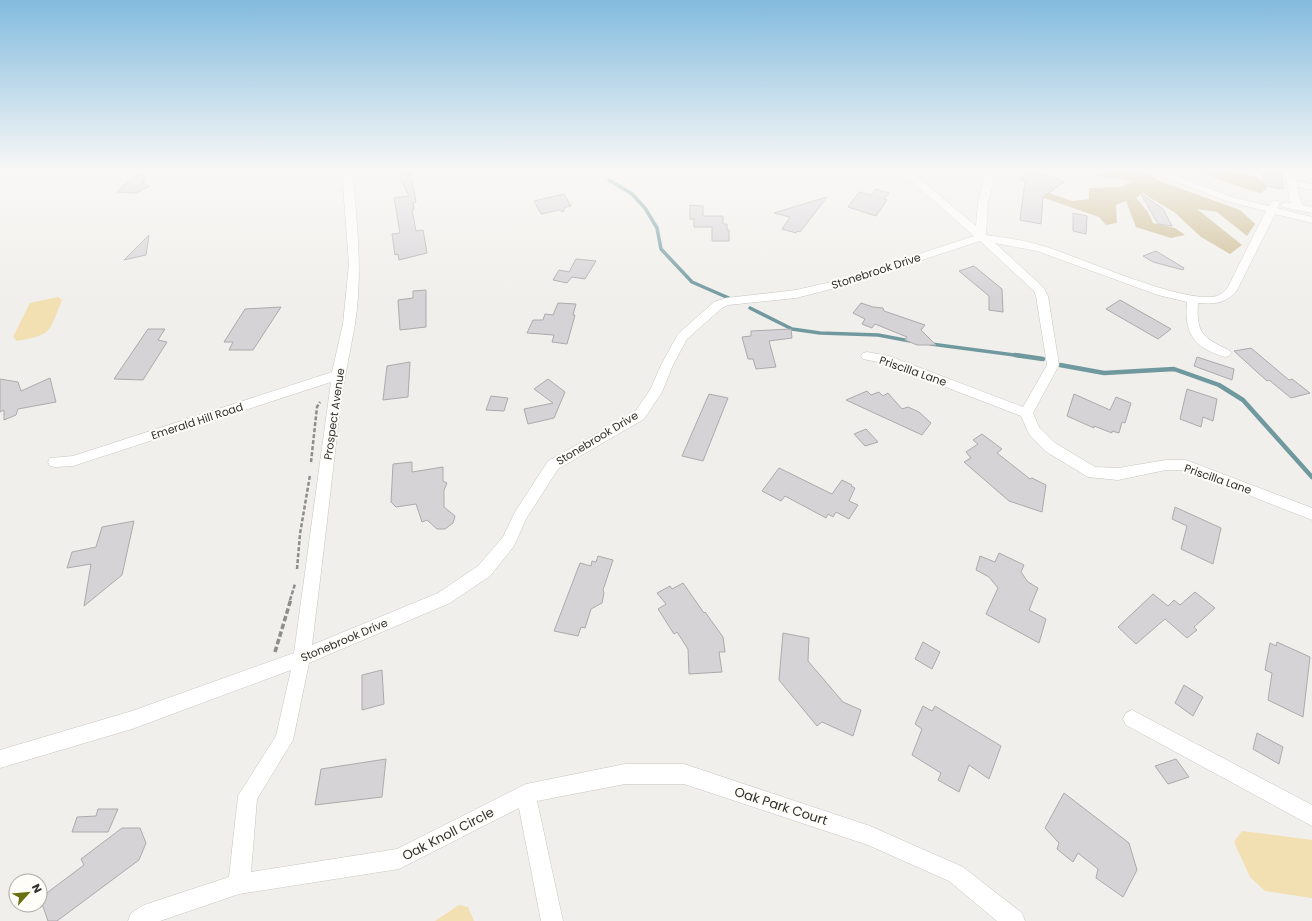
<svg xmlns="http://www.w3.org/2000/svg" width="1312" height="921" font-family="Poppins,sans-serif">
<rect width="100%" height="100%" fill="#f1efeb"/>
<path fill="#f2dfb2" d="M58 297 62 300C48 333 54 334 17 341L13 337 30 303Z
M1242 831 1312 840V898L1265 891 1250 877 1234 842Z
M459 905 468 907 474 921H435Z"/>
<path fill="#cbb88c" d="M1100 170H1140L1162 182 1240 210 1255 224 1247 236 1217 212 1197 209 1242 245 1230 254 1201 237 1174 212 1142 193 1136 198 1148 212 1153 223 1175 228 1185 235 1171 238 1136 227 1126 201 1116 205 1117 223 1106 225 1099 217 1033 194 1043 191 1072 201 1089 199V188L1121 187 1131 181 1096 176Z
M1194 170H1229L1257 177 1267 188 1261 193 1240 187Z"/>
<g fill="none" stroke-linecap="round" stroke-linejoin="round">
<path stroke="#70999f" stroke-width="3.5" d="M609 180 632 194 645 208 657 228 661 249 692 282 731 299
M750 308 792 329 820 333 878 335 910 341
M931 344 1022 356"/>
<path stroke="#70999f" stroke-width="4.5" d="M1015 355 1043 359
M1060 365 1104 373 1174 369 1219 385 1243 400 1312 477"/>
</g>
<path fill="#d6d3d7" stroke="#adaaad" d="M396 170H410L416 202 413 203 414 210H412L416 231 423 230 427 253 399 260 398 254 395 255 392 234 400 233 394 198 409 196Z
M1262 170 1282 172 1283 189 1263 185Z
M1031 171 1045 176 1047 175 1064 182 1043 197 1041 224 1020 220 1025 181 1019 179Z
M146 174 143 183 149 186 136 193 117 192 134 176Z
M875 189 889 193 884 199 887 200 876 216 848 207 859 192 871 195Z
M564 194 571 206 565 207 563 212 559 210 541 214 534 201Z
M1141 194 1163 209 1172 226 1158 224Z
M827 197 800 232 797 231 796 233 782 229 790 217 774 213Z
M690 205 703 206V216H723V224H727V230H729V241H712V227H694V219H690Z
M1073 213 1087 216 1086 234 1073 231Z
M149 235 146 255 124 260Z
M1156 251 1184 268 1183 270 1153 262 1143 256Z
M576 259 596 261 585 279 572 277 567 283 553 280 559 270 569 272Z
M974 266 1002 289 1003 312 989 310V296L959 271Z
M426 290V327L400 330 398 300 413 298V291Z
M1120 300 1171 329 1158 339 1106 309Z
M558 303 576 304 573 315H575L567 344 552 342 554 335 527 333 533 320H543L545 314 553 315Z
M861 303 873 307 883 308 884 311 925 325 921 330 936 345H917L905 340 907 337 875 324 872 328 862 324 865 319 853 313Z
M281 307 253 350H229L233 342H224L245 309Z
M148 329H165L158 340 167 342 143 380 114 379Z
M791 329 792 338 769 341 776 367 756 369 753 359H748L742 337 751 336V331Z
M1251 348 1289 380 1292 379 1310 393 1291 398 1269 380 1267 381 1234 351Z
M1197 357 1234 369 1232 380 1194 366Z
M410 362 408 397 383 400 387 366Z
M50 378 56 402 18 409 16 415 4 420V410L0 412V379L18 382 21 391Z
M548 379 565 392 554 418 528 424 524 409 553 403 534 389Z
M1187 389 1217 399 1213 421 1203 417 1201 427 1180 419Z
M867 391 871 395 879 392 883 396 888 393 902 409 908 407 919 412 931 423 922 435 846 400Z
M709 394 728 398 703 461 682 456Z
M1074 394 1110 410 1116 397 1131 403 1125 423 1122 422 1119 433 1112 431V433L1094 426V428L1067 416Z
M491 396 508 398 504 411 486 410Z
M866 429 878 442 865 446 854 434Z
M982 434 1002 449 997 453 1030 479 1032 478 1046 485 1042 512 1009 501 964 462 971 458 966 452 978 444 973 440Z
M412 462V472L443 467V481L447 483 444 490V507L455 516 453 523 445 529H437L427 520 422 522 416 504 396 507 391 502 393 464Z
M779 468 832 494 842 480 852 485 851 486 855 488 849 501 858 505 849 519 836 512 833 517 828 514 826 518 785 496 781 501 762 491Z
M1175 507 1221 528 1213 564 1181 549 1187 526 1172 519Z
M134 521 122 575 84 606 91 564 67 568 72 552 96 547 102 527Z
M999 553 1024 565 1021 572 1028 582 1038 588 1029 610 1046 619 1039 643 986 614 998 588 989 577 976 570 980 556 995 562Z
M598 556 613 560 603 590 604 593 602 603 591 609 585 628 581 627 578 636 554 631 580 563 591 566 592 561 596 562Z
M683 583 704 613 705 612 723 637 725 652H719L722 672 689 674 688 649 677 632 674 634 658 609 666 604 657 593 670 586 672 589Z
M1195 592 1215 608 1194 627 1197 630 1187 638 1165 619 1136 644 1118 627 1153 594 1168 606 1174 600 1180 605Z
M783 633 809 638 808 661 843 702 861 710 853 736 822 722 817 726 779 680Z
M923 642 940 652 932 669 915 659Z
M1277 642 1310 657 1303 717 1268 700 1272 673 1265 670 1270 643 1276 646Z
M382 670 384 704 362 710V675Z
M1184 685 1203 697 1193 716 1175 703Z
M923 706 932 711 935 706 1001 746 989 779 969 765 959 792 938 780 941 773 912 755 922 729 915 724Z
M1257 733 1283 747 1279 764 1253 749Z
M386 759 382 797 315 805 321 769Z
M1176 759 1189 777 1168 784 1155 766Z
M1064 793 1129 843 1137 870 1123 897 1096 878 1098 869 1078 853 1073 862 1057 849 1059 843 1045 828Z
M98 809H118L108 832H72L77 817 96 816Z
M122 828H140L146 843 139 860 57 921H48L40 898 84 865 81 859Z"/>
<g fill="none" stroke-linecap="round" stroke-linejoin="round">
<defs>
<path id="minor" d="M342 170H352C357 222 363 273 355 324 350 352 344 380 340 408 331 487 322 566 312 645L438 593 478 566 503 537 515 512 548 461 634 413 650 390 661 365 678 334 714 302 726 298 796 290 840 280 974 236 899 170H909L976 226 978 203 986 170H996L988 203 986 235C1005 238 1025 240 1043 246 1080 257 1184 305 1217 296 1222 294 1225 291 1228 287L1266 211 1226 201 1146 170H1160L1232 197 1269 206 1272 201H1278L1280 203 1277 208 1312 217V223L1275 214 1237 290C1226 304 1215 304 1198 303 1196 333 1203 338 1229 350L1231 353 1229 356 1225 357C1194 348 1184 334 1187 302L1158 295 1037 251 995 243 1043 287 1048 296 1059 365 1033 413 1039 427 1055 443 1095 467 1118 468 1166 460H1186L1312 508V520L1185 470H1166L1118 480 1088 477 1045 451 1029 434 1021 416 883 363 863 359 861 356 863 353 867 352 889 356 1023 407 1047 365 1036 296 1034 291 980 241 843 286 796 298 728 305 722 308 687 339 673 365 662 392 644 419 558 469 526 519 514 546 490 576 450 603 309 663 293 740 257 799 251 872 397 849 526 784 625 764H684L870 826 963 867 1022 913 1025 921H997L949 881 868 845 684 784H625L537 801 563 921H541L519 808 399 869 239 894 160 921H128L131 913 144 905 229 877 238 796 276 736 291 670 132 729 0 768V750L132 711 294 653 331 382 73 466 55 467 50 466 48 462 50 458 73 456 332 372 343 324 349 264Z
M1284 170H1294L1296 181 1312 184V190L1297 187 1302 205 1312 207V213L1282 207 1281 205 1286 202 1291 203Z
M1303 170H1312V178L1309 177Z
M1132 710 1312 805V826L1126 725 1123 719 1126 713Z"/>
</defs>
<use href="#minor" stroke="#c7c6c1" stroke-width="1"/>
<path stroke="#8e8d8a" stroke-width="2.5" stroke-dasharray="4 2" stroke-linecap="butt" d="M311 462 317 407 320 402
M297 569 300 534 310 475
M290 600 295 584"/>
<path stroke="#8e8d8a" stroke-width="3.5" stroke-dasharray="5.5 2.5" stroke-linecap="butt" d="M275 652 291 599"/>
<use href="#minor" fill="#fff" fill-rule="evenodd"/>
</g>
<linearGradient id="sky" x2="0" y2="1"><stop stop-color="#83bbde"/><stop offset="0.57" stop-color="#f9f8f6"/><stop offset="1" stop-color="#f9f8f6" stop-opacity="0"/></linearGradient>
<rect width="1312" height="299" fill="url(#sky)"/>
<g text-anchor="middle" dominant-baseline="central" stroke-width="4" stroke-linejoin="round" paint-order="stroke">
<g font-size="11" fill="#31302e" stroke="#fffdf8">
<text transform="translate(876 271) rotate(-18)">Stonebrook Drive</text>
<text transform="translate(913 371) rotate(19)">Priscilla Lane</text>
<text transform="translate(334 414) rotate(-82)">Prospect Avenue</text>
<text transform="translate(197 421) rotate(-18)">Emerald Hill Road</text>
<text transform="translate(597 438) rotate(-31)">Stonebrook Drive</text>
<text transform="translate(1218 479) rotate(19)">Priscilla Lane</text>
<text transform="translate(344 640) rotate(-23)">Stonebrook Drive</text>
</g>
<g font-size="13" fill="#31302e" stroke="#fffdf8">
<text transform="translate(781 806) rotate(18)">Oak Park Court</text>
<text transform="translate(448 834) rotate(-27)">Oak Knoll Circle</text>
</g>
</g>
<g transform="translate(28 893) rotate(63)"><circle r="19" fill="#fffdf8" stroke="#adaba7"/>
<path d="M0-3L7 15L0 10L-7 15Z" fill="#6a6e12"/>
<text y="-6" font-size="11" font-weight="bold" text-anchor="middle" fill="#31302e">N</text>
</g>
</svg>
